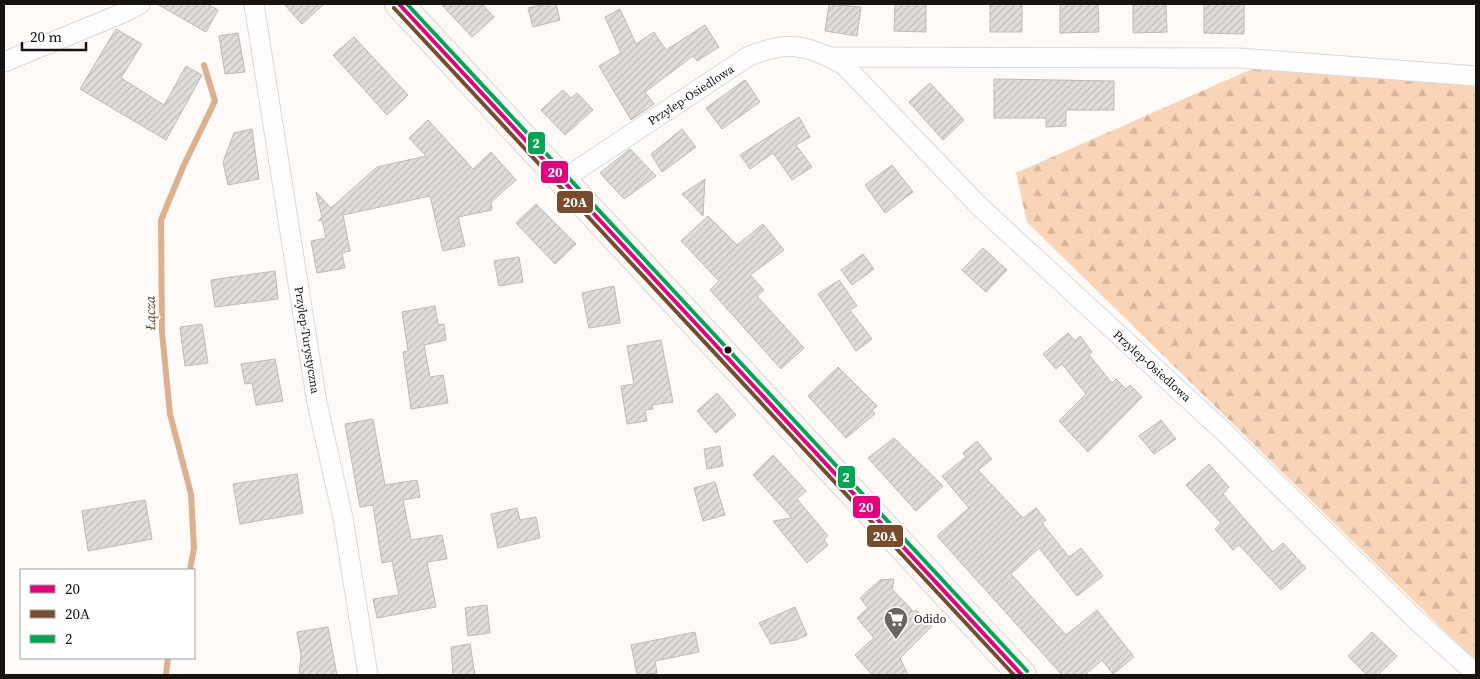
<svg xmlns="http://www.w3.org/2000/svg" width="1480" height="679" font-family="'Source Serif 4',serif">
<defs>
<pattern id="forest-firs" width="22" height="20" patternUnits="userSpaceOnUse" patternTransform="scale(1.25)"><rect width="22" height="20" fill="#f9d4b6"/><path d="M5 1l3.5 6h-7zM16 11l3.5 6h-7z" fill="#d5b59b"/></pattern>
<pattern id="building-hatch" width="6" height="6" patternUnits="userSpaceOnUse" patternTransform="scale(1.25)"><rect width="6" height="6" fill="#e0ddda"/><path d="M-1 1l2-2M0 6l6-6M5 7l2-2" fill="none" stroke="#bfbdba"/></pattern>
</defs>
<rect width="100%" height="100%" fill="#fdfaf7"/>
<path fill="url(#forest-firs)" d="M1261 65 1476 83V662L1027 222 1016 173Z"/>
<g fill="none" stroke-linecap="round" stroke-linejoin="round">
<path stroke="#ddb08d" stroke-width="6" d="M190 570 194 548 191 494 170 414 162 332 161 220 183 167 215 101 204 65
M166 675 168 658"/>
</g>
<path fill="url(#building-hatch)" stroke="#bcb9b7" d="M157 4H207L218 10 206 32Z
M284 4H324L302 24Z
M441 4H482L494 17 472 37Z
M545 4H556L560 20 533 27 528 8Z
M829 4 861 7 857 36 825 31Z
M895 4H926V32L894 31Z
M990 4H1022V32H990Z
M1060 4H1098L1099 32 1060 33Z
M1133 4H1166L1167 32 1133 33Z
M1204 4H1244V34L1204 33Z
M620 9 636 44 654 32 666 50 705 25 719 47 697 61 693 56 645 92 654 104 631 120 599 66 621 53 605 17Z
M116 29 142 44 121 78 164 105 186 66 202 75 166 140 80 89Z
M238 33 245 72 225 74 219 36Z
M354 37 408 95 387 115 333 55Z
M994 79 1114 81V110H1066V126L1046 127V118H994Z
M745 80 760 102 722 129 706 108Z
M930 83 964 120 943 140 909 102Z
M563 90 571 98 577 93 593 110 565 135 541 110Z
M799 117 810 137 796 145 812 167 792 180 773 153 750 169 740 155Z
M428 120 473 169 491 152 516 180 491 202 492 210 458 217 465 246 443 251 430 196 343 215 350 251 342 253 345 268 317 273 311 241 326 238 322 220 318 221 322 217 316 192 331 208 377 167 426 156 409 138Z
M252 129 259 179 228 185 223 162 234 133Z
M682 129 696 147 662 172 651 154Z
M630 149 656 176 624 199 600 173Z
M892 165 913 192 885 213 865 185Z
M705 179 703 216 682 194Z
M536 204 576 244 555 264 516 223Z
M708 216 737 245 763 224 784 250 750 275 764 290 757 296 804 348 781 369 710 290 719 281 681 241Z
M983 248 1007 270 986 292 962 270Z
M863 254 874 269 852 285 841 270Z
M519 257 523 282 499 286 494 261Z
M275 271 278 299 215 307 211 280Z
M839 280 857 306 850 310 872 339 856 351 818 294Z
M614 286 620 323 589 328 582 293Z
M435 306 438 325 444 324 446 340 424 345 430 377 443 375 448 403 411 409 403 352 408 351 402 312Z
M202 324 208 363 185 366 180 327Z
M1068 333 1075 341 1080 336 1092 352 1089 355 1112 383 1116 379 1126 389 1130 385 1142 397 1088 452 1059 421 1086 394 1062 364 1056 369 1043 354Z
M661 340 673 402 652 405 653 409 645 410 647 421 627 424 621 386 634 384 627 346Z
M275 359 283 401 256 405 252 383 245 384 241 364Z
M838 367 877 406 872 410 875 414 846 438 808 396Z
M717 393 736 415 716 433 697 411Z
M373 419 385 485 417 480 420 497 403 500 411 540 442 535 447 559 427 562 436 607 377 618 373 599 399 595 392 561 382 563 373 505 360 507 345 424Z
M1161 420 1176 439 1154 454 1139 436Z
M894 438 943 486 916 511 868 458Z
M977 441 992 459 978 470 1023 518 1036 508 1046 520 1042 523 1069 557 1081 548 1103 576 1077 596 1039 548 1011 574 1066 635 1097 610 1134 657 1113 674 1102 660 1085 675H1062L937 536 969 508 942 476 966 457 963 453Z
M720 446 723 466 707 469 704 449Z
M773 455 806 491 797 499 828 536 824 540 828 545 807 563 773 521 792 518 753 475Z
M1209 464 1229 487 1223 494 1273 552 1283 543 1306 568 1281 590 1239 545 1233 550 1215 529 1221 523 1186 485Z
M297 474 303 513 240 524 233 484Z
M715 482 725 515 703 521 694 488Z
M145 500 152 539 88 551 82 511Z
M517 508 520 520 536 517 540 538 498 548 491 514Z
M894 579 892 589 914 612 916 610 932 626 900 658 908 675H872L855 655 874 638 857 618 868 608 860 598 880 580Z
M487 605 490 633 468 636 465 608Z
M795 607 807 635 796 640 771 644 759 623Z
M328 627 337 675H299L301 656 297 632Z
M695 632 699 652 655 661 657 673 637 675 631 645Z
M1372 632 1397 656 1378 675H1367L1348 656Z
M470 644 475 675H453L451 647Z"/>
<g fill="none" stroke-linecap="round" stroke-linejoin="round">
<defs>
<path id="minor" d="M254 4 317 403 343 518 368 675
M831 57 1239 58 1476 76
M4 62 123 13 140 4
M562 180 749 56C789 40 808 45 844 65L978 205 1223 431 1415 619 1476 674"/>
<path id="secondary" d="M399 4 1022 675"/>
</defs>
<use href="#minor" stroke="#dad7d4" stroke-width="21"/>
<use href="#secondary" stroke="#dad7d4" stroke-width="30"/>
<use href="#minor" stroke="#fffefe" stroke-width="19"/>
<use href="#secondary" stroke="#faf7f5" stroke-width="28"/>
<defs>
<path id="bus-1" d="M399 4 1022 675"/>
<path id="bus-2" d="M394 8 1014 675"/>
<path id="bus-3" d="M407 4 1027 671"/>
</defs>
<use href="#bus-1" stroke="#fff" stroke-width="8"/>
<use href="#bus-2" stroke="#fff" stroke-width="8"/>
<use href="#bus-3" stroke="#fff" stroke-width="8"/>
<use href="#bus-1" stroke="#e5007d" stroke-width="4"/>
<use href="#bus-2" stroke="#7a4b2a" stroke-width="4"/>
<use href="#bus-3" stroke="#00a651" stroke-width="4"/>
</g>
<defs>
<symbol id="supermarket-pin" viewBox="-11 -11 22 30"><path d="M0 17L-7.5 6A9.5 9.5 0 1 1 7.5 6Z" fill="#676462" stroke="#fff"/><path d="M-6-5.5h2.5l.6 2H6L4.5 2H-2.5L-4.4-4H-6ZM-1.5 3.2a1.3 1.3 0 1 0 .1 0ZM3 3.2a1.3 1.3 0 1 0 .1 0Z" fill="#fff"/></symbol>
</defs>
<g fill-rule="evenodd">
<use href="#supermarket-pin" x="882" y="605" width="28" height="38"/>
</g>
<circle fill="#161311" stroke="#fff" stroke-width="2" cx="728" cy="350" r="4.5"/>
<g text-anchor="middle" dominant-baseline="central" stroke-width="4" stroke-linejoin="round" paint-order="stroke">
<g font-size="12" fill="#161311" stroke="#fff">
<text transform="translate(691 95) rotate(-33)">Przylep-Osiedlowa</text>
<text transform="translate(307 340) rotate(81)">Przylep-Turystyczna</text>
<text transform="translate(1152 366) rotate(42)">Przylep-Osiedlowa</text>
</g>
<g font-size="12" fill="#161311" stroke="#fff" text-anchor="start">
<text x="914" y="619">Odido</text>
</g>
<g font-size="14" font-style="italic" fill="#6d421d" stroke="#fff">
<text transform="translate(150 313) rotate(-91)">Łącza</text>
</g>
</g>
<g stroke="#fff" stroke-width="2">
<rect x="527" y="131" width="19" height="24" rx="5" fill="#00a651"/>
<rect x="540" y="160" width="29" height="24" rx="5" fill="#e5007d"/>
<rect x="556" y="190" width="38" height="24" rx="5" fill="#7a4b2a"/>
<rect x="837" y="465" width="19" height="24" rx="5" fill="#00a651"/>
<rect x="852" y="495" width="29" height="24" rx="5" fill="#e5007d"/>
<rect x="866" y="524" width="38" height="24" rx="5" fill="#7a4b2a"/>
</g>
<g font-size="14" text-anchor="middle" font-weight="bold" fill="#fff">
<text x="536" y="148">2</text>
<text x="555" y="177">20</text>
<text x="575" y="207">20A</text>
<text x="846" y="482">2</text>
<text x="866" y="512">20</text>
<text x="885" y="541">20A</text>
</g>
<rect width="1480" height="679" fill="none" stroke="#161311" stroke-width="10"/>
<rect x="20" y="569" width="175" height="90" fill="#ffffff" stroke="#a2a1a0"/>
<rect x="30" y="585" width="25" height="8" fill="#e5007d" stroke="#a2a1a0"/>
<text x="65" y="594" font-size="15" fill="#161311">20</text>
<rect x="30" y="610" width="25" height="8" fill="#7a4b2a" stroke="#a2a1a0"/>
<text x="65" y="619" font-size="15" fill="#161311">20A</text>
<rect x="30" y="635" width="25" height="8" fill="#00a651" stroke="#a2a1a0"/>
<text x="65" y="644" font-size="15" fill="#161311">2</text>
<path d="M22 42v8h64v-8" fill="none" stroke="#161311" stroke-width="2.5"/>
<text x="30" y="42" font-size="15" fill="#161311" stroke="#ffffff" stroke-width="4" paint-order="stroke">20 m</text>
</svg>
